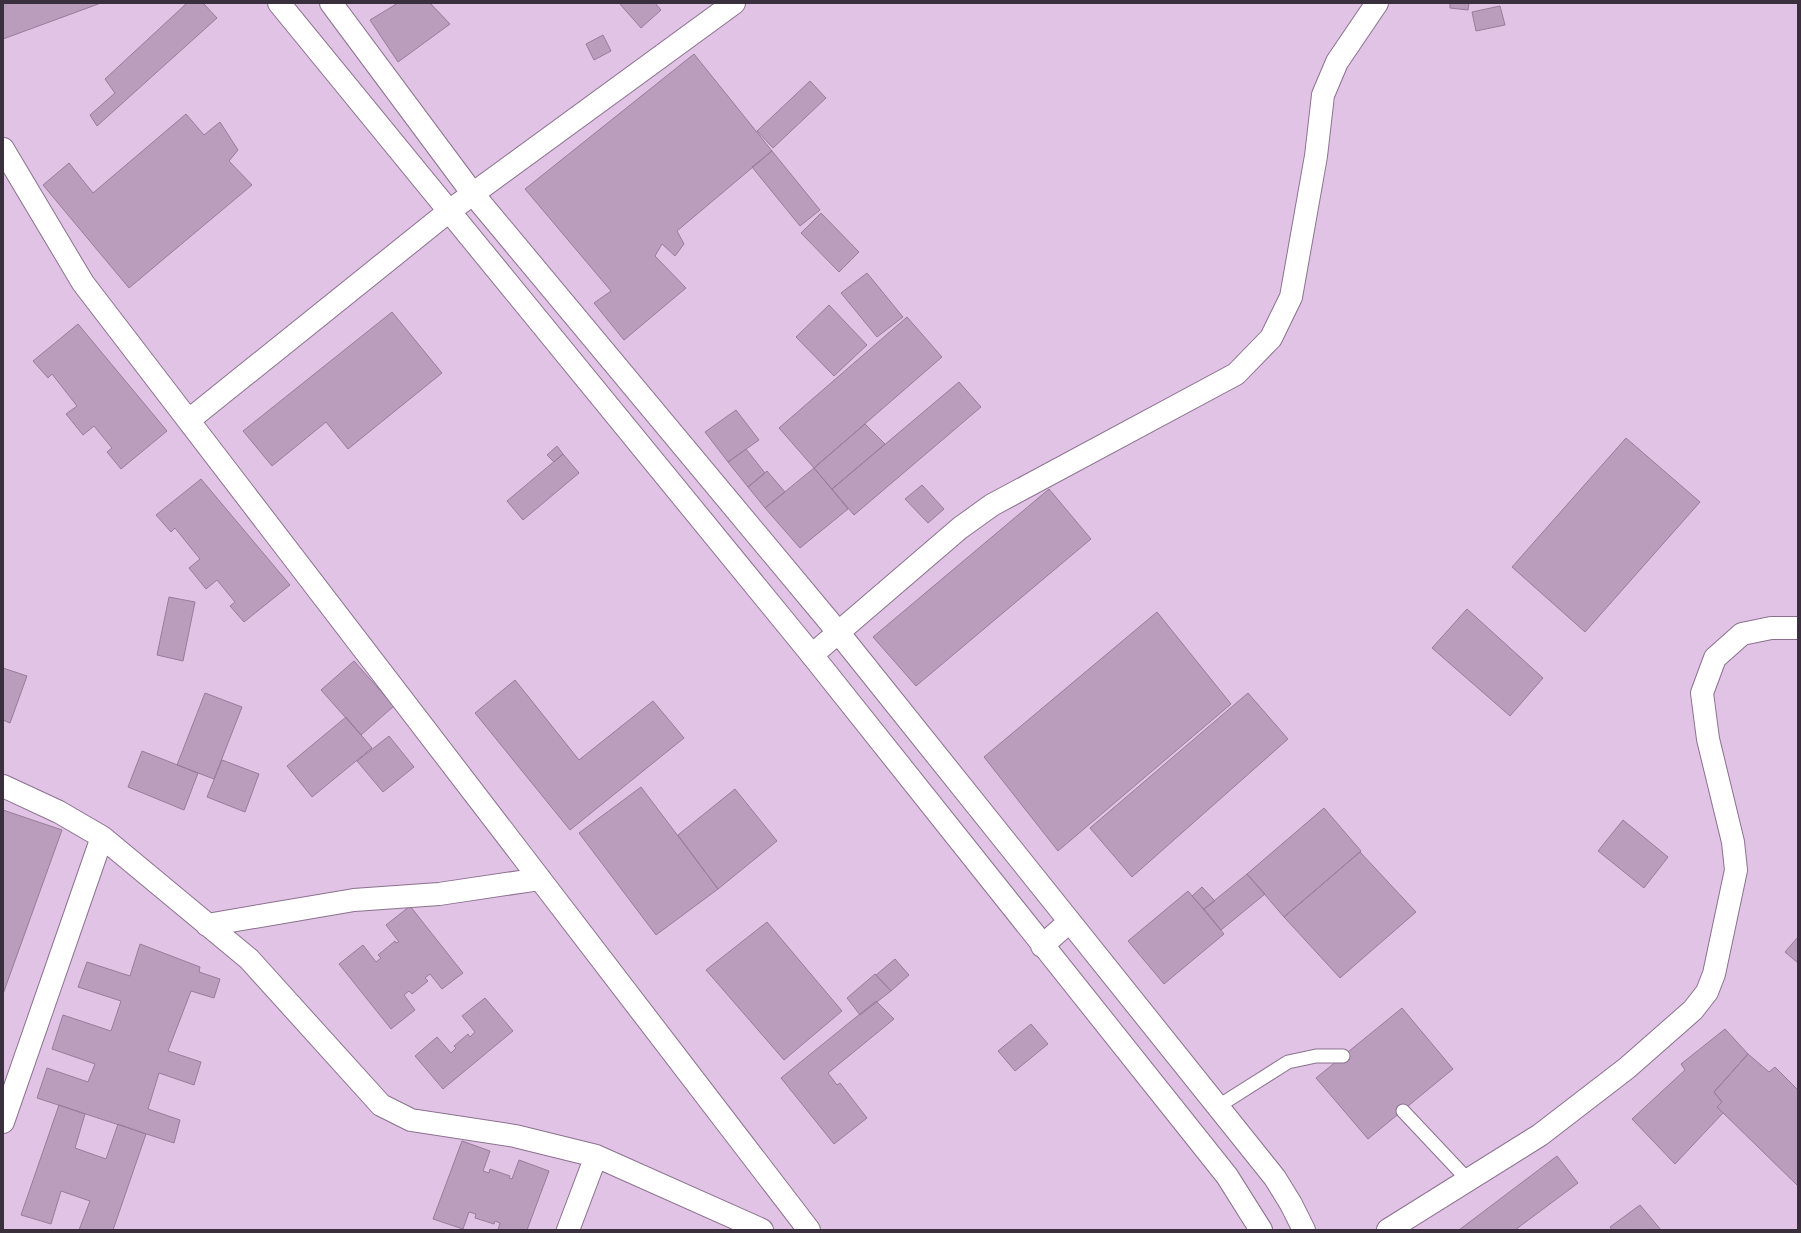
<svg xmlns="http://www.w3.org/2000/svg" width="1801" height="1233" font-family="'Sofia Sans Condensed',sans-serif">
<rect width="100%" height="100%" fill="#e1c3e5"/>
<path fill="#ba9dbd" stroke="#987c9c" d="M3 3H101L3 39Z
M187 3H203L217 18 97 126 90 115 115 93 105 79Z
M398 3H430L450 24 398 62 370 20Z
M619 3H655L661 10 641 28Z
M1450 3H1469L1468 10 1450 8Z
M1500 6 1505 25 1476 31 1472 12Z
M603 35 611 51 594 60 586 44Z
M694 54 772 151 677 231 684 244 675 256 662 244 655 256 686 288 624 340 594 303 611 291 525 189Z
M810 81 826 98 773 148 757 131Z
M186 114 204 135 220 122 238 150 229 161 252 185 129 288 43 185 69 163 93 193Z
M772 151 820 210 800 226 752 167Z
M821 213 859 252 839 272 801 233Z
M867 273 903 317 877 337 841 293Z
M829 305 867 345 834 376 796 337Z
M392 312 442 373 348 449 326 422 272 466 243 431Z
M907 317 942 357 814 468 779 428Z
M78 324 167 431 121 469 107 452 112 448 94 426 83 435 66 414 77 406 52 374 48 378 33 361Z
M959 382 981 407 854 515 832 489Z
M736 410 759 440 728 462 705 432Z
M865 424 885 444 832 489 814 468Z
M1626 438 1700 502 1585 632 1512 567Z
M557 446 563 454 554 462 547 455Z
M746 449 765 473 748 487 728 462Z
M563 454 579 473 523 520 507 501Z
M814 468 848 509 800 548 765 508Z
M767 471 785 492 765 508 748 487Z
M201 479 290 585 244 622 230 606 235 602 217 580 206 589 189 568 200 559 175 528 171 532 156 515Z
M922 485 944 509 928 523 905 499Z
M1049 489 1091 539 916 686 873 637Z
M169 597 195 602 183 661 157 655Z
M1467 609 1543 678 1510 716 1432 648Z
M1157 612 1231 704 1058 851 984 757Z
M354 661 394 706 361 735 321 690Z
M3 668 27 676 10 723 3 720Z
M515 680 579 760 653 701 684 738 570 830 475 713Z
M205 693 242 707 214 779 177 765Z
M1248 693 1288 739 1132 877 1090 828Z
M346 717 372 748 312 797 287 766Z
M389 736 414 767 383 792 357 761Z
M142 751 198 773 184 810 128 787Z
M222 760 259 774 245 812 207 797Z
M641 787 718 889 656 935 579 833Z
M735 789 777 841 718 889 678 835Z
M1324 808 1361 851 1284 917 1247 874Z
M3 810 62 830 3 994Z
M1623 820 1668 857 1644 888 1598 851Z
M1360 852 1416 912 1340 978 1284 917Z
M1247 874 1265 894 1221 930 1204 909Z
M1202 887 1215 901 1204 909 1192 896Z
M1188 891 1224 934 1164 984 1128 941Z
M410 906 463 973 442 989 430 974 425 978 428 981 412 994 409 991 404 995 415 1010 391 1029 339 964 363 945 376 962 381 958 378 955 395 941 396 943 399 942 386 925Z
M767 922 842 1011 784 1060 706 970Z
M1798 937V963L1785 952Z
M140 944 200 967 199 972 220 979 214 998 191 991 168 1051 201 1062 194 1085 159 1073 148 1109 180 1120 174 1143 37 1098 47 1068 88 1082 95 1064 52 1049 63 1015 111 1031 121 1001 78 987 87 962 130 976Z
M895 959 909 975 891 991 876 975Z
M875 974 891 991 860 1015 847 998Z
M485 998 513 1031 443 1089 415 1056 437 1037 451 1053 456 1048 454 1046 468 1034 470 1037 475 1032 462 1016Z
M876 1001 894 1019 828 1073 837 1085 840 1083 867 1118 834 1144 781 1078Z
M1402 1008 1453 1069 1368 1139 1316 1078Z
M1031 1024 1048 1044 1015 1071 998 1051Z
M1725 1029 1748 1054 1714 1092 1722 1102 1717 1107 1723 1113 1675 1164 1632 1119 1685 1070 1681 1064Z
M1748 1054 1769 1072 1775 1067 1798 1090V1186L1717 1107 1722 1102 1714 1092Z
M59 1105 85 1114 75 1148 106 1159 118 1124 146 1134 113 1230H79L90 1201 61 1191 51 1224 21 1215Z
M462 1141 490 1151 483 1171 489 1173 490 1169 510 1176 509 1178 512 1179 519 1160 549 1171 527 1230H498L500 1223 495 1221 494 1224 475 1218 476 1214 469 1212 463 1229 433 1219Z
M1557 1156 1578 1183 1515 1230H1459Z
M1640 1205 1661 1230H1612L1610 1227Z"/>
<g fill="none" stroke-linecap="round" stroke-linejoin="round">
<defs>
<path id="lane" d="M1217 1107 1288 1062 1316 1056H1343
M1403 1111 1468 1180"/>
<path id="street" d="M3 149 83 283 809 1230
M189 420 448 212 734 3
M812 655 960 528 992 505 1236 374 1271 338 1291 297 1316 156 1323 95 1337 62 1377 3
M3 786 59 812 102 837 249 959 381 1105 411 1120 515 1136 596 1156 762 1230
M207 925 354 900 439 894 540 879
M3 1122 102 837
M568 1230 596 1156
M1388 1230 1540 1135 1627 1068 1693 1010 1707 992 1714 974 1736 870 1733 842 1708 739 1702 693 1715 658 1742 634 1771 628H1798"/>
<path id="secondary" d="M279 3 812 655 1227 1176 1261 1230
M331 3 473 194 838 632 1275 1178 1291 1204 1304 1230
M1042 946 1069 922"/>
</defs>
<use href="#lane" stroke="#8c7190" stroke-width="15"/>
<use href="#street" stroke="#8c7190" stroke-width="24"/>
<use href="#secondary" stroke="#8c7190" stroke-width="24"/>
<use href="#lane" stroke="#fff" stroke-width="13"/>
<use href="#street" stroke="#fff" stroke-width="22"/>
<use href="#secondary" stroke="#fff" stroke-width="22"/>
</g>
<rect width="1801" height="1233" fill="none" stroke="#3a2f3c" stroke-width="8"/>
</svg>
